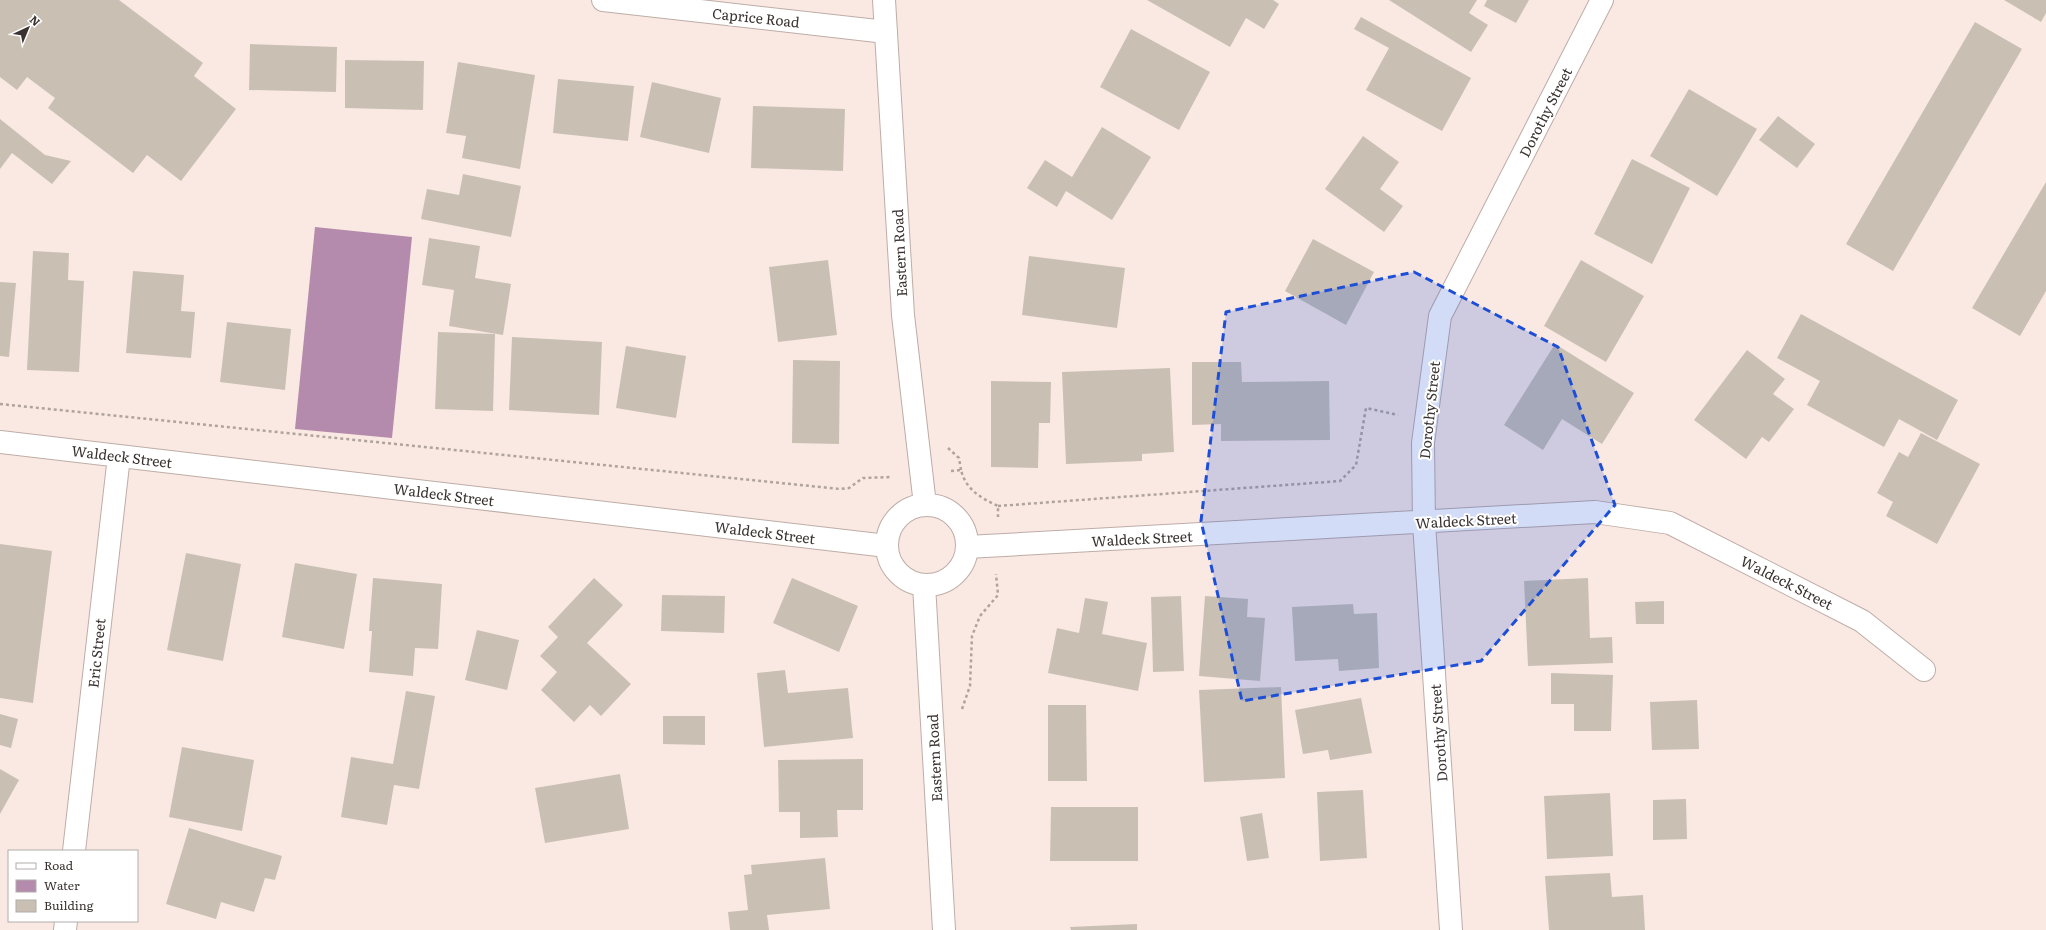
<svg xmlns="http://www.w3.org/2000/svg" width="2046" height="930" font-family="Literata,serif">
<rect width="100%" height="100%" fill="#fae9e2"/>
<path fill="#b48bac" d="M315 227 412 237 392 438 295 429Z"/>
<path fill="#c9c0b3" d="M0 0H119L203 63 194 76 236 109 181 181 147 155 133 173 48 108 55 98 27 77 17 90 0 77Z
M1147 0H1273L1279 4 1264 29 1246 18 1230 47Z
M1389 0H1477L1469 13 1488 25 1471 52Z
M1487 0H1529L1516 23 1484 6Z
M2004 0H2046V13L2041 22Z
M1361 17 1471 78 1442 131 1366 90 1389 48 1354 29Z
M1975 22 2022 49 1893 271 1846 244Z
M1131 29 1210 72 1179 130 1100 87Z
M250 44 337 47 336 92 249 90Z
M345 60 424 61 423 110 345 108Z
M458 62 535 75 520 169 462 158 466 136 446 133Z
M558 79 634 86 628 141 553 133Z
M652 82 721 98 709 153 640 137Z
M1689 89 1757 129 1717 196 1650 156Z
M753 106 845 109 843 171 751 168Z
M1778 116 1815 144 1797 168 1759 140Z
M0 119 45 155 71 161 52 184 12 153 0 169Z
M1102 127 1151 157 1112 220 1066 191 1057 207 1027 188 1045 160 1072 177Z
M1363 136 1399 162 1380 189 1403 206 1384 232 1325 189Z
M1632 159 1690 188 1652 264 1594 234Z
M463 174 521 186 511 237 421 219 427 189 459 195Z
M2046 182V291L2020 336 1972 308Z
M429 238 480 246 475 278 511 284 503 335 449 326 454 290 422 285Z
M1313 239 1374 272 1346 325 1285 291Z
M33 251 69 253 68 280 84 281 79 372 27 370Z
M1029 256 1125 268 1117 328 1022 315Z
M828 260 837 335 778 342 769 267Z
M1581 260 1644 296 1606 362 1544 326Z
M133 271 184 275 181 311 195 312 191 358 126 353Z
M0 282 16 283 9 357 0 356Z
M1801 314 1958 400 1937 440 1899 419 1884 447 1807 405 1820 381 1777 358Z
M227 322 291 329 285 390 220 382Z
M438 332 495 334 493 411 435 409Z
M512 337 602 342 599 415 509 410Z
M1555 344 1634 393 1602 444 1562 419 1543 450 1504 425Z
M626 346 686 356 676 418 616 408Z
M1747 350 1785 379 1773 394 1794 409 1769 442 1762 437 1746 459 1694 420Z
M793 360 840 361 839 444 792 443Z
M1192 362H1241L1242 382 1329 381 1330 440 1221 441V424L1192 425Z
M1170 368 1174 452 1142 454V461L1066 464 1062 372Z
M991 381 1051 382 1050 423H1039L1038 468 991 467Z
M1921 433 1980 464 1937 544 1886 516 1893 502 1877 493 1899 452 1908 457Z
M0 544 52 551 33 703 0 698Z
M186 553 241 564 223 661 167 650Z
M295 563 357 574 344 649 282 637Z
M373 578 442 584 438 649 415 648 413 676 369 672 372 631H369Z
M594 578 623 605 587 643 631 684 601 716 590 705 574 722 541 690 557 672 540 656 558 637 548 627Z
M792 578 858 606 839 652 773 623Z
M1588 578 1590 638 1612 637 1613 663 1528 666 1524 581Z
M662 595 725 596 724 633 661 631Z
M1181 596 1184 671 1153 672 1151 597Z
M1205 596 1248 599 1247 617 1265 618 1260 681 1199 676Z
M1085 598 1108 602 1102 634 1147 643 1138 691 1048 673 1057 628 1079 633Z
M1664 601V624H1636L1635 602Z
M1353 604 1354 614 1377 613 1379 668 1339 671 1338 659 1295 661 1292 607Z
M477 630 519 640 507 690 465 680Z
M785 670 788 693 848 688 853 738 764 747 757 673Z
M1551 673 1613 675 1611 731H1574V704H1551Z
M1281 687 1285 778 1204 782 1199 690Z
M406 691 435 696 419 789 394 785 387 825 341 817 351 757 393 764Z
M1361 698 1372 753 1330 760 1328 750 1303 754 1295 710Z
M1697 700 1699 749 1652 750 1650 702Z
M1048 705H1086L1087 781H1048Z
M0 714 18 719 11 748 0 745Z
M663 716H705V745L663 744Z
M182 747 254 760 242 831 169 817Z
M863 759V810H837L838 837 800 838V812H779L778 760Z
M0 769 19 780 0 814Z
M620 774 629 829 545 843 535 788Z
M1363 790 1367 858 1320 861 1317 792Z
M1610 793 1613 856 1547 859 1544 796Z
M1686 799 1687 839 1653 840V800Z
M1051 807H1138V861H1050Z
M1262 813 1269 858 1247 861 1240 817Z
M189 828 282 856 275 880 265 878 254 912 221 902 216 919 166 904Z
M825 858 830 909 767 915 769 930H730L728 912 748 910 744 875 752 874 751 865Z
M1610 873 1612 897 1643 895 1645 930H1549L1545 876Z
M1137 924V930H1071L1070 927Z"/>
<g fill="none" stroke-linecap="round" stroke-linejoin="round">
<defs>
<path id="minor" d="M603 0 886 32
M0 442 887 546
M967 547 1595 512 1670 523 1862 621 1924 670
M74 851 119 456
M65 930 66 921
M1451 930 1424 523 1423 443 1440 316 1602 0"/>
<path id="tertiary" d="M884 0 903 315 925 505
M887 545a40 40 0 1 1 80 0a40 40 0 1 1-80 0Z
M924 585 944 930"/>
</defs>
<use href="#minor" stroke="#beada7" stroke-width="24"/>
<use href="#tertiary" stroke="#beada7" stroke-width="24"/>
<path stroke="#b0a39e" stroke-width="2.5" stroke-dasharray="3 3" stroke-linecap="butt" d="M0 404 840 489 849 488 863 478 892 477
M948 448 959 458 961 470
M951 471 961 470C966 490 981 498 998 506V517
M998 506 1340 481 1356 465 1366 408 1398 415
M962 709 970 686 972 636 980 616 998 595 996 574"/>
<use href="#minor" stroke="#fff" stroke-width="22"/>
<use href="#tertiary" stroke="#fff" stroke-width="22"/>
</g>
<path fill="#1d4ed8" fill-opacity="0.2" stroke="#1d4ed8" stroke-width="3" stroke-dasharray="8 5" stroke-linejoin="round" d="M1414 272 1558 347 1615 505 1481 661 1242 701 1201 521 1226 312Z"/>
<g text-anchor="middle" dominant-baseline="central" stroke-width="4" stroke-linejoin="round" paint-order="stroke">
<g font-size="14" fill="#393230" stroke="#fff">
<text transform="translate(756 17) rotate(6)">Caprice Road</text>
<text transform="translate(1545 112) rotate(-63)">Dorothy Street</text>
<text transform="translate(899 253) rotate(-93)">Eastern Road</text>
<text transform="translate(1429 410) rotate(-84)">Dorothy Street</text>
<text transform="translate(122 456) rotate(7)">Waldeck Street</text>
<text transform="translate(444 494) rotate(7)">Waldeck Street</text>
<text transform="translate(1466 520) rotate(-3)">Waldeck Street</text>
<text transform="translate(765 532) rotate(7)">Waldeck Street</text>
<text transform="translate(1142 538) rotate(-3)">Waldeck Street</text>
<text transform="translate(1787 582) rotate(27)">Waldeck Street</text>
<text transform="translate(96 653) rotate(-84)">Eric Street</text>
<text transform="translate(1438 733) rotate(-94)">Dorothy Street</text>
<text transform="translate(934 758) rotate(-93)">Eastern Road</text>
</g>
</g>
<rect x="8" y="850" width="130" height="72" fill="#ffffff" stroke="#b0adac"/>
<rect x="16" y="863" width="20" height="6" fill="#ffffff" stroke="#b0adac"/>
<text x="44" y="870" font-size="12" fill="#393230">Road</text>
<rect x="16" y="880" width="20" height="12" fill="#b48bac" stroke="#b0adac"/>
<text x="44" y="890" font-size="12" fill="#393230">Water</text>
<rect x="16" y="900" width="20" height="12" fill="#c9c0b3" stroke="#b0adac"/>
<text x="44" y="910" font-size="12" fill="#393230">Building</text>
<g transform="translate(28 28) rotate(44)" stroke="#ffffff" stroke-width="3" paint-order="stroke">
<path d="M0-3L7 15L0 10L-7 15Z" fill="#393230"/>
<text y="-6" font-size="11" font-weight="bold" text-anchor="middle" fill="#393230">N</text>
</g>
</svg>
